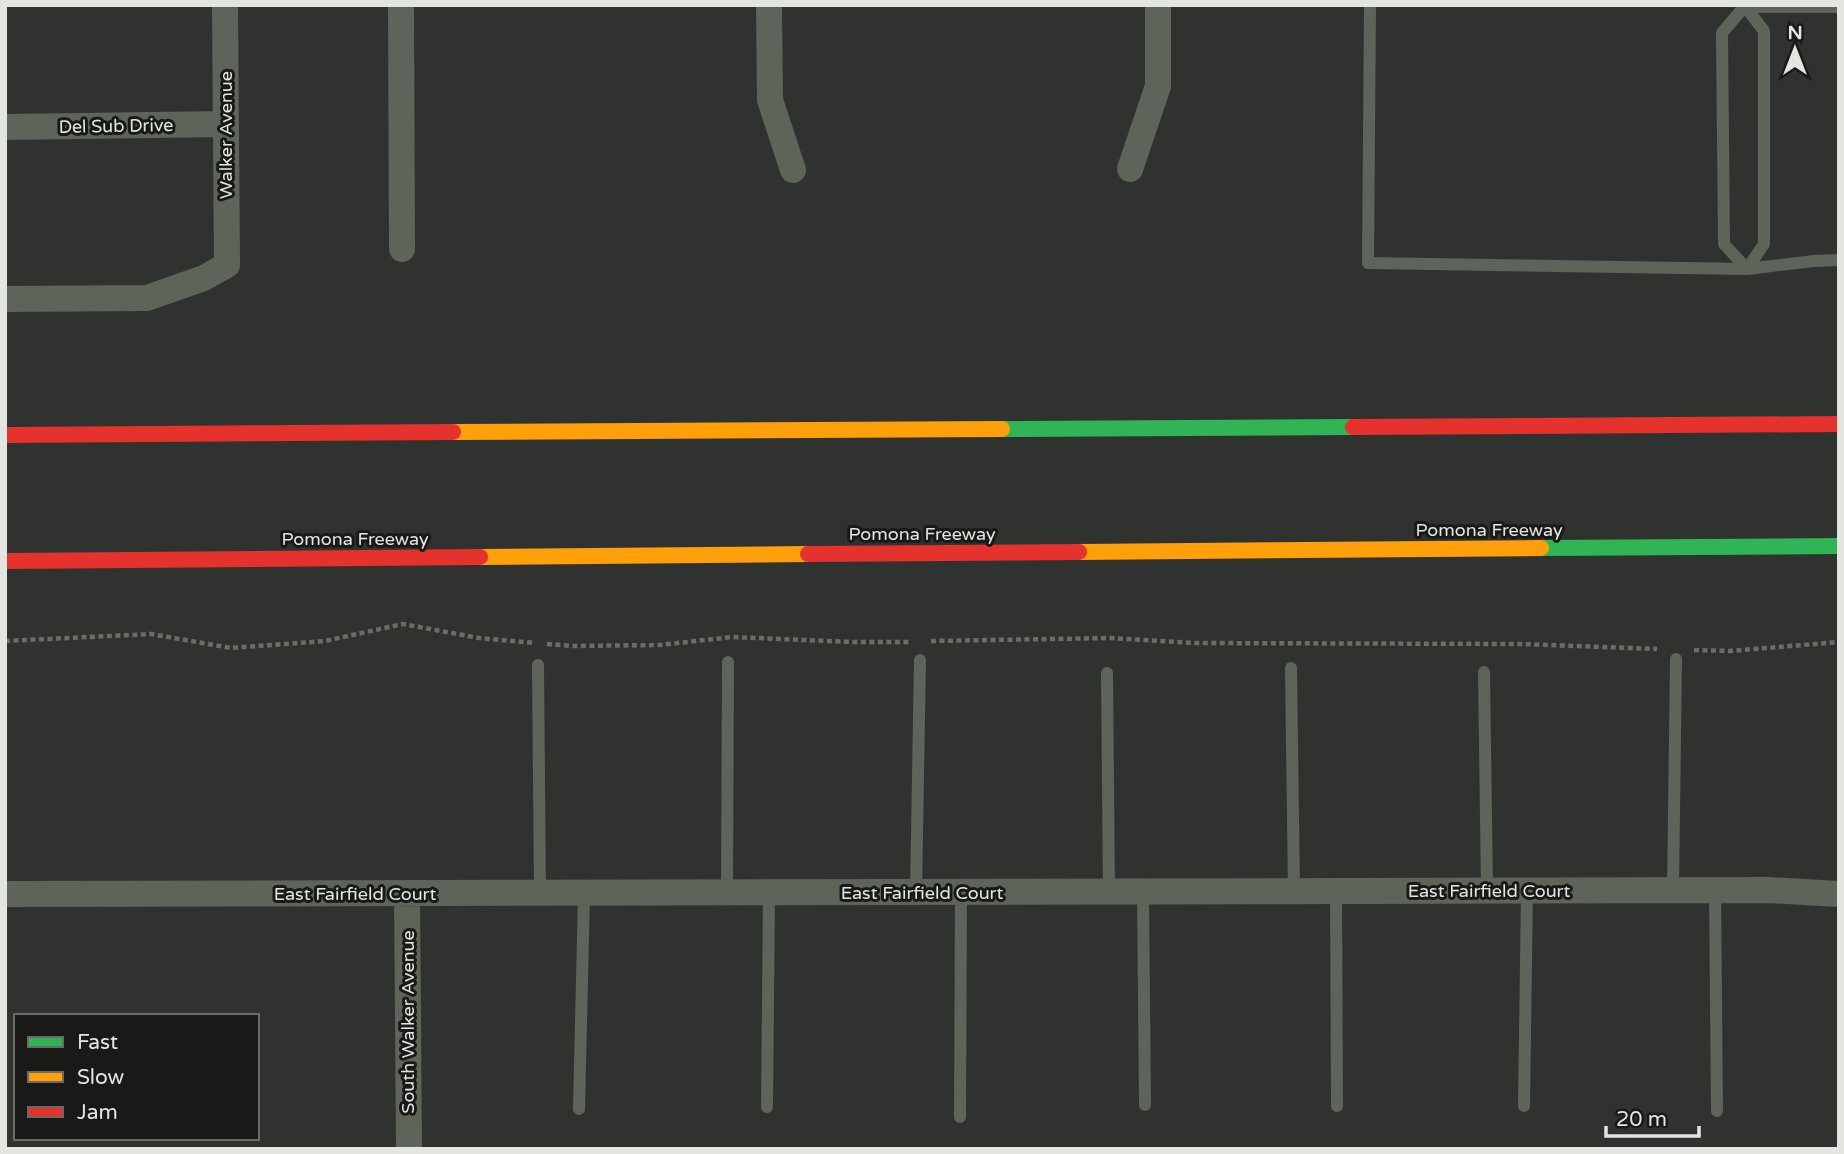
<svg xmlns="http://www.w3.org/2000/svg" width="1844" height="1154" font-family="'Varela Round',sans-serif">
<rect width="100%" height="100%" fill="#30322f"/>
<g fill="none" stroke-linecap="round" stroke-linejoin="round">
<path stroke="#6a6e66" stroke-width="4.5" stroke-dasharray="5 3.5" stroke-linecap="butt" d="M5 641 151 634 231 648 325 641 403 624 479 638 535 643
M931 641 1110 638 1195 643 1521 644 1657 649
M547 644 572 646 660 645 732 637 852 642H909
M1694 650 1730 651 1839 642"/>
<path stroke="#5e6459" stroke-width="12" d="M1370 5 1368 263 1747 269 1814 261 1839 260
M1744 5 1764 31V244L1747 269
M1747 269 1724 244 1722 33 1744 7H1839
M538 665 540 894
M1291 668 1294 892
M1484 672 1487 891
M1107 673 1109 892
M1673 890 1676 659
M1715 890 1717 1111
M1336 891 1337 1106
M1143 892 1145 1105
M916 893 920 660
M727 894 728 662
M1524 1106 1527 891
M767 1107 769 894
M579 1109 584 894
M960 1117 961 892"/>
<path stroke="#5e6459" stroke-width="26" d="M401 5 402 249
M769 5 770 100 793 170
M5 127 226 124
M1130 169 1158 86V5
M5 299 147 298 204 278 227 265 225 5
M5 894 1768 890 1839 894
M407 895 409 1149"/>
<path stroke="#30b455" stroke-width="16" d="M1002 429 1353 427
M1541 548 1839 546"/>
<path stroke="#ff9f0a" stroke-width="16" d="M453 432 1002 429
M1079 552 1541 548
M480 557 808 554"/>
<path stroke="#e5322d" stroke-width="16" d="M1353 427 1839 424
M5 435 453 432
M808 554 1079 552
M5 561 480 557"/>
</g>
<g text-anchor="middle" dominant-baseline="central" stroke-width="6" stroke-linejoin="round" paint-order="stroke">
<g font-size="18" fill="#e3e5e1" stroke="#191a18">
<text transform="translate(116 126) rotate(-1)">Del Sub Drive</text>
<text transform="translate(226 135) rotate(-90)">Walker Avenue</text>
<text x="1489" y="530">Pomona Freeway</text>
<text x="922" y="534">Pomona Freeway</text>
<text x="355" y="539">Pomona Freeway</text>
<text x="1489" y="891">East Fairfield Court</text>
<text x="922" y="893">East Fairfield Court</text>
<text x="355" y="894">East Fairfield Court</text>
<text transform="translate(408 1022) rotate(-90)">South Walker Avenue</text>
</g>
</g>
<rect width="1844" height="1154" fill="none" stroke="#e3e5e1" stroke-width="14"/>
<rect x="14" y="1014" width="245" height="126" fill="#191a18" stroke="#6a6b68" stroke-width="2"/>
<rect x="28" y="1037" width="35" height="10" fill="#30b455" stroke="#6a6b68" stroke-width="2"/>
<text x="77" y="1049" font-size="21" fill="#e3e5e1">Fast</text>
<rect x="28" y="1072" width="35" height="10" fill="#ff9f0a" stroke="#6a6b68" stroke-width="2"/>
<text x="77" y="1084" font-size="21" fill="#e3e5e1">Slow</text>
<rect x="28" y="1107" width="35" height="10" fill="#e5322d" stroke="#6a6b68" stroke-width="2"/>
<text x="77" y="1119" font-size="21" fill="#e3e5e1">Jam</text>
<g transform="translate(1795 49)" stroke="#191a18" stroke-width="5" paint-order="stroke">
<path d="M0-5L12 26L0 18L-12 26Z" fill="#e3e5e1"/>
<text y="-10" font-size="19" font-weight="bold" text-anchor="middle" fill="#e3e5e1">N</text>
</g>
<path d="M1606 1126v10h93v-10" fill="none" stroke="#e3e5e1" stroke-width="3.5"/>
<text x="1616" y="1126" font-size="21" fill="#e3e5e1" stroke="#191a18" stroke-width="5" paint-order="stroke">20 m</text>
</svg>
